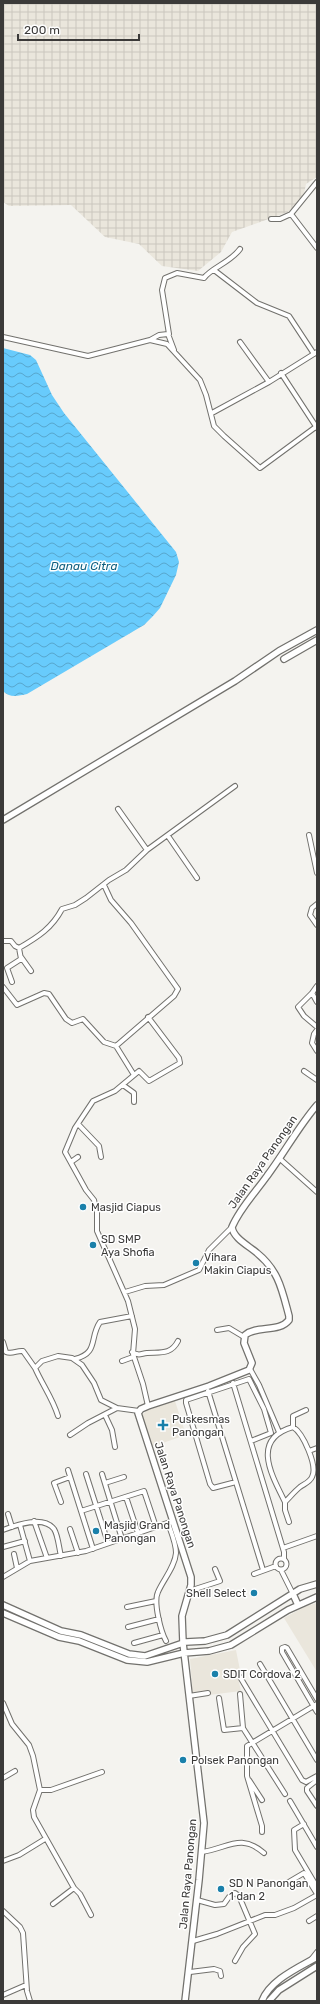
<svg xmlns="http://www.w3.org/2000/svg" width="320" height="2004" font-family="Rubik,sans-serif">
<defs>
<pattern id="industrial-grid" width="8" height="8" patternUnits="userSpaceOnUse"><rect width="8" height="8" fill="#eae6dc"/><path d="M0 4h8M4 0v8" fill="none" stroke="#cac6be"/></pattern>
<pattern id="water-waves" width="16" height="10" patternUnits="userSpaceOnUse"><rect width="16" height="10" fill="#68cbfc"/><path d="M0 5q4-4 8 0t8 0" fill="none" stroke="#57a6cd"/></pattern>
</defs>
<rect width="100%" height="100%" fill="#f4f3ef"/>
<path fill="#eae6dc" d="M175 1401 186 1435 151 1447 141 1416 147 1410Z
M317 1603V1672L284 1618 306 1606Z
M236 1650 240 1670 238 1678 241 1691 193 1697 190 1659Z"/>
<path fill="url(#industrial-grid)" d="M3 3H317V177L306 184 303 199 288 212 232 232 221 252 198 271 162 266 139 244 105 237 71 205 9 206 3 202Z"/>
<path fill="url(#water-waves)" d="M3 348 30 355 36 360 52 395 64 413 176 552 179 562 176 575 160 608 153 616 144 625 27 694C18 696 9 698 3 691Z"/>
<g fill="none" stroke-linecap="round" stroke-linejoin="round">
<defs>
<path id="street" d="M317 182 291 214 317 248
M271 219H280L291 214
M214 270 257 303 289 316 314 354
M169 334 162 290 165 278 177 273 204 278C211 268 231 262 240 249
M3 337 88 356 150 340 167 344 200 380 206 395 214 426 224 436 260 468 317 426
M150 340 159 335 168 334 174 350
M240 342 269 382
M281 373 317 428
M212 413 269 382 317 352
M118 809 147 850
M309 835 317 873
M168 836 197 878
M104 885 111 900 131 923 178 989 174 996 116 1046
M317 904 312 908 310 915 317 925
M3 941H11L15 946 19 948C38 937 52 928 62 909L75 905 86 898 109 880 126 870 147 850 235 786
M21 957 31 971
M12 982 7 968 21 959 19 948
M317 986 312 993 317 1002
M3 987 17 1005 44 993 49 994 66 1019 72 1023 83 1019 104 1042 116 1046 134 1075
M313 992 298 1007 304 1016 317 1027
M317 1030 314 1034 312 1043 317 1051
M304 1071 317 1080
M123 1085 134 1093V1102
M78 1124 99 1146 101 1157
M279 1158 317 1192
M71 1162 78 1157
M125 1292 145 1286 164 1285 199 1270 209 1250 232 1227
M217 1330 229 1328 244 1337
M3 1342 6 1352C12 1355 17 1350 23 1351L35 1368 42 1361 58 1356 72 1358 82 1365 94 1383 101 1400 117 1408 139 1411
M132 1352C139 1356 140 1354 147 1353 160 1352 171 1355 178 1341
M75 1359C99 1353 89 1338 100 1322L132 1316
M122 1361 133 1357
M35 1368C42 1384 53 1399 58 1416
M250 1369 259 1385 279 1432
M233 1383 284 1552V1559
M208 1391 263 1570
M148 1406 143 1384 133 1354 135 1329 128 1301 97 1231V1212L94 1200 86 1190 65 1152 75 1128 93 1101 115 1091 139 1071 149 1081 180 1063 179 1058 148 1017
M105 1415 112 1430 115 1447
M293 1427V1416L306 1410
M70 1435 88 1423 117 1408
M309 1451 317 1448
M68 1470 93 1549
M86 1474 108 1543
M102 1474 122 1539
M236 1482 213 1488 210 1484 186 1403V1400L249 1379 264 1409 271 1433 251 1441
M105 1483 124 1477
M126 1497 138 1533
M61 1502 54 1483 70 1477
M285 1502C290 1497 295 1491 300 1487 304 1484 310 1482 312 1477 318 1466 303 1433 293 1427 251 1439 271 1474 285 1502V1510L289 1522
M81 1511 144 1491 156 1527
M8 1514 12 1527
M34 1521 47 1558
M20 1525 30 1561
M70 1529 78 1553
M3 1530C16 1525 43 1515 54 1529 58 1535 59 1548 61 1556
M3 1547 25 1541
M283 1548 317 1536
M14 1554 17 1568
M275.5 1564a5.5 5.5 0 1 1 11 0a5.5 5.5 0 1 1-11 0Z
M281 1570 293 1594
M254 1574 276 1566
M3 1577 30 1561 86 1551 173 1521
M189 1591 220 1581 215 1569
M127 1607 156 1601
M128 1627 159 1619
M166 1641C161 1632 153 1602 158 1592 163 1580 175 1567 176 1553 176 1543 171 1532 168 1523
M134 1643 163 1635
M260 1664 317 1760
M240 1677 302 1780 306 1782 317 1776
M240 1694 243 1728 285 1794
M189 1696 208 1693
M219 1698 224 1730 243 1728
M317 1699 287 1648 285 1647 282 1648V1652L317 1712
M3 1703 12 1724 29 1745 33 1756 40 1790 33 1810 34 1817 74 1888
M3 1778 15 1771
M249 1780 262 1800
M317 1780 307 1788V1791L317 1806
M40 1790H51L102 1772
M290 1801 317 1847
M304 1824 294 1830 295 1850 317 1887
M262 1832V1826L247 1776V1746L317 1704
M202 1852C228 1848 241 1833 264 1853
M3 1861 19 1855 45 1839
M287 1883 304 1873 317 1894
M197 1900 215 1905 224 1904 229 1897 235 1893 239 1896 255 1934 243 1947 235 1961
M53 1904 74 1888 80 1894 91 1915
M3 1911 20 1927 23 1933 27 1991 30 2001
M309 1921 317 1916
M193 1941 217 1934 265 1915H275L294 1908 317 1895
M310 1961 317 1952
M190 1972 214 1969 220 1971 221 1976
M3 1995 26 1985"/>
<path id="secondary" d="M284 659 317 640
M3 820 235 681 279 651 317 630
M293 1594 298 1605
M3 1605 61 1631 81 1635 129 1654 145 1656 186 1642 205 1641 227 1635 300 1589 317 1584
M3 1613 59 1637 79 1641 127 1660 147 1662 184 1653 209 1651 231 1645 288 1610 317 1597
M185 2001 199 1880 204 1823 183 1643 182 1616 191 1585V1577L138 1413 141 1409 148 1406 209 1386 249 1370 252 1363 244 1343 245 1335C257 1325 279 1333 289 1320V1316C282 1290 279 1271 257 1253 249 1246 233 1238 232 1227 240 1208 255 1193 267 1176 285 1152 298 1127 317 1105
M262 2001C270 1980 298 1968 317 1957
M269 2001 279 1990 317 1966"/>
</defs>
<use href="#street" stroke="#72716d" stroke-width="6"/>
<use href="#secondary" stroke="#72716d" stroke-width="8"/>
<use href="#street" stroke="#fff" stroke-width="4"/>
<use href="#secondary" stroke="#fff" stroke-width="5.5"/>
</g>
<g fill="#1a80aa" stroke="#fff" stroke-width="1.5">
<circle cx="83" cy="1207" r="4"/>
<circle cx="93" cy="1245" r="4"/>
<circle cx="196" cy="1263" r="4"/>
<path d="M161 1419h4v4h4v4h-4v4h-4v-4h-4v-4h4z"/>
<circle cx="96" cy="1531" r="4"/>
<circle cx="254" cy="1593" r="4"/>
<circle cx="215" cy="1674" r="4"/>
<circle cx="183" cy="1760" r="4"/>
<circle cx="221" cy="1889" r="4"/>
</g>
<g text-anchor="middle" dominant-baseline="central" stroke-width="3" stroke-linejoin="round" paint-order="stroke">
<g font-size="11" fill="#3b3a39" stroke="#fff">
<text transform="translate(263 1162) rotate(-55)">Jalan Raya Panongan</text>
<text transform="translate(175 1495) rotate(72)">Jalan Raya Panongan</text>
<text transform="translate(188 1874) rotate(-85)">Jalan Raya Panongan</text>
</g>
<g font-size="11" fill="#3b3a39" stroke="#fff" text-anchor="start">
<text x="91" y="1207">Masjid Ciapus</text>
<text x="101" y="1239">SD SMP<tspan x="101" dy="13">Aya Shofia</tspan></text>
<text x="204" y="1257">Vihara<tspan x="204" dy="13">Makin Ciapus</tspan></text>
<text x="172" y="1419">Puskesmas<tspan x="172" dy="13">Panongan</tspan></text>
<text x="104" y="1525">Masjid Grand<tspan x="104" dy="13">Panongan</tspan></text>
<text x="246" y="1593" text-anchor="end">Shell Select</text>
<text x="223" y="1674">SDIT Cordova 2</text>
<text x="191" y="1760">Polsek Panongan</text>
<text x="229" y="1883">SD N Panongan<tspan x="229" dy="13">1 dan 2</tspan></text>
</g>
<g font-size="12" font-style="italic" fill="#0f5f7f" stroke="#fff">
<text x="84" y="566">Danau Citra</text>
</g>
</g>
<rect width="320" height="2004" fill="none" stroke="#3b3a39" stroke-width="8"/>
<path d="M18 34v6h121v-6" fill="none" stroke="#3b3a39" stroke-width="2"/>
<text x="24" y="34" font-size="12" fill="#3b3a39" stroke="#ffffff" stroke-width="3" paint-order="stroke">200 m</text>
</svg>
